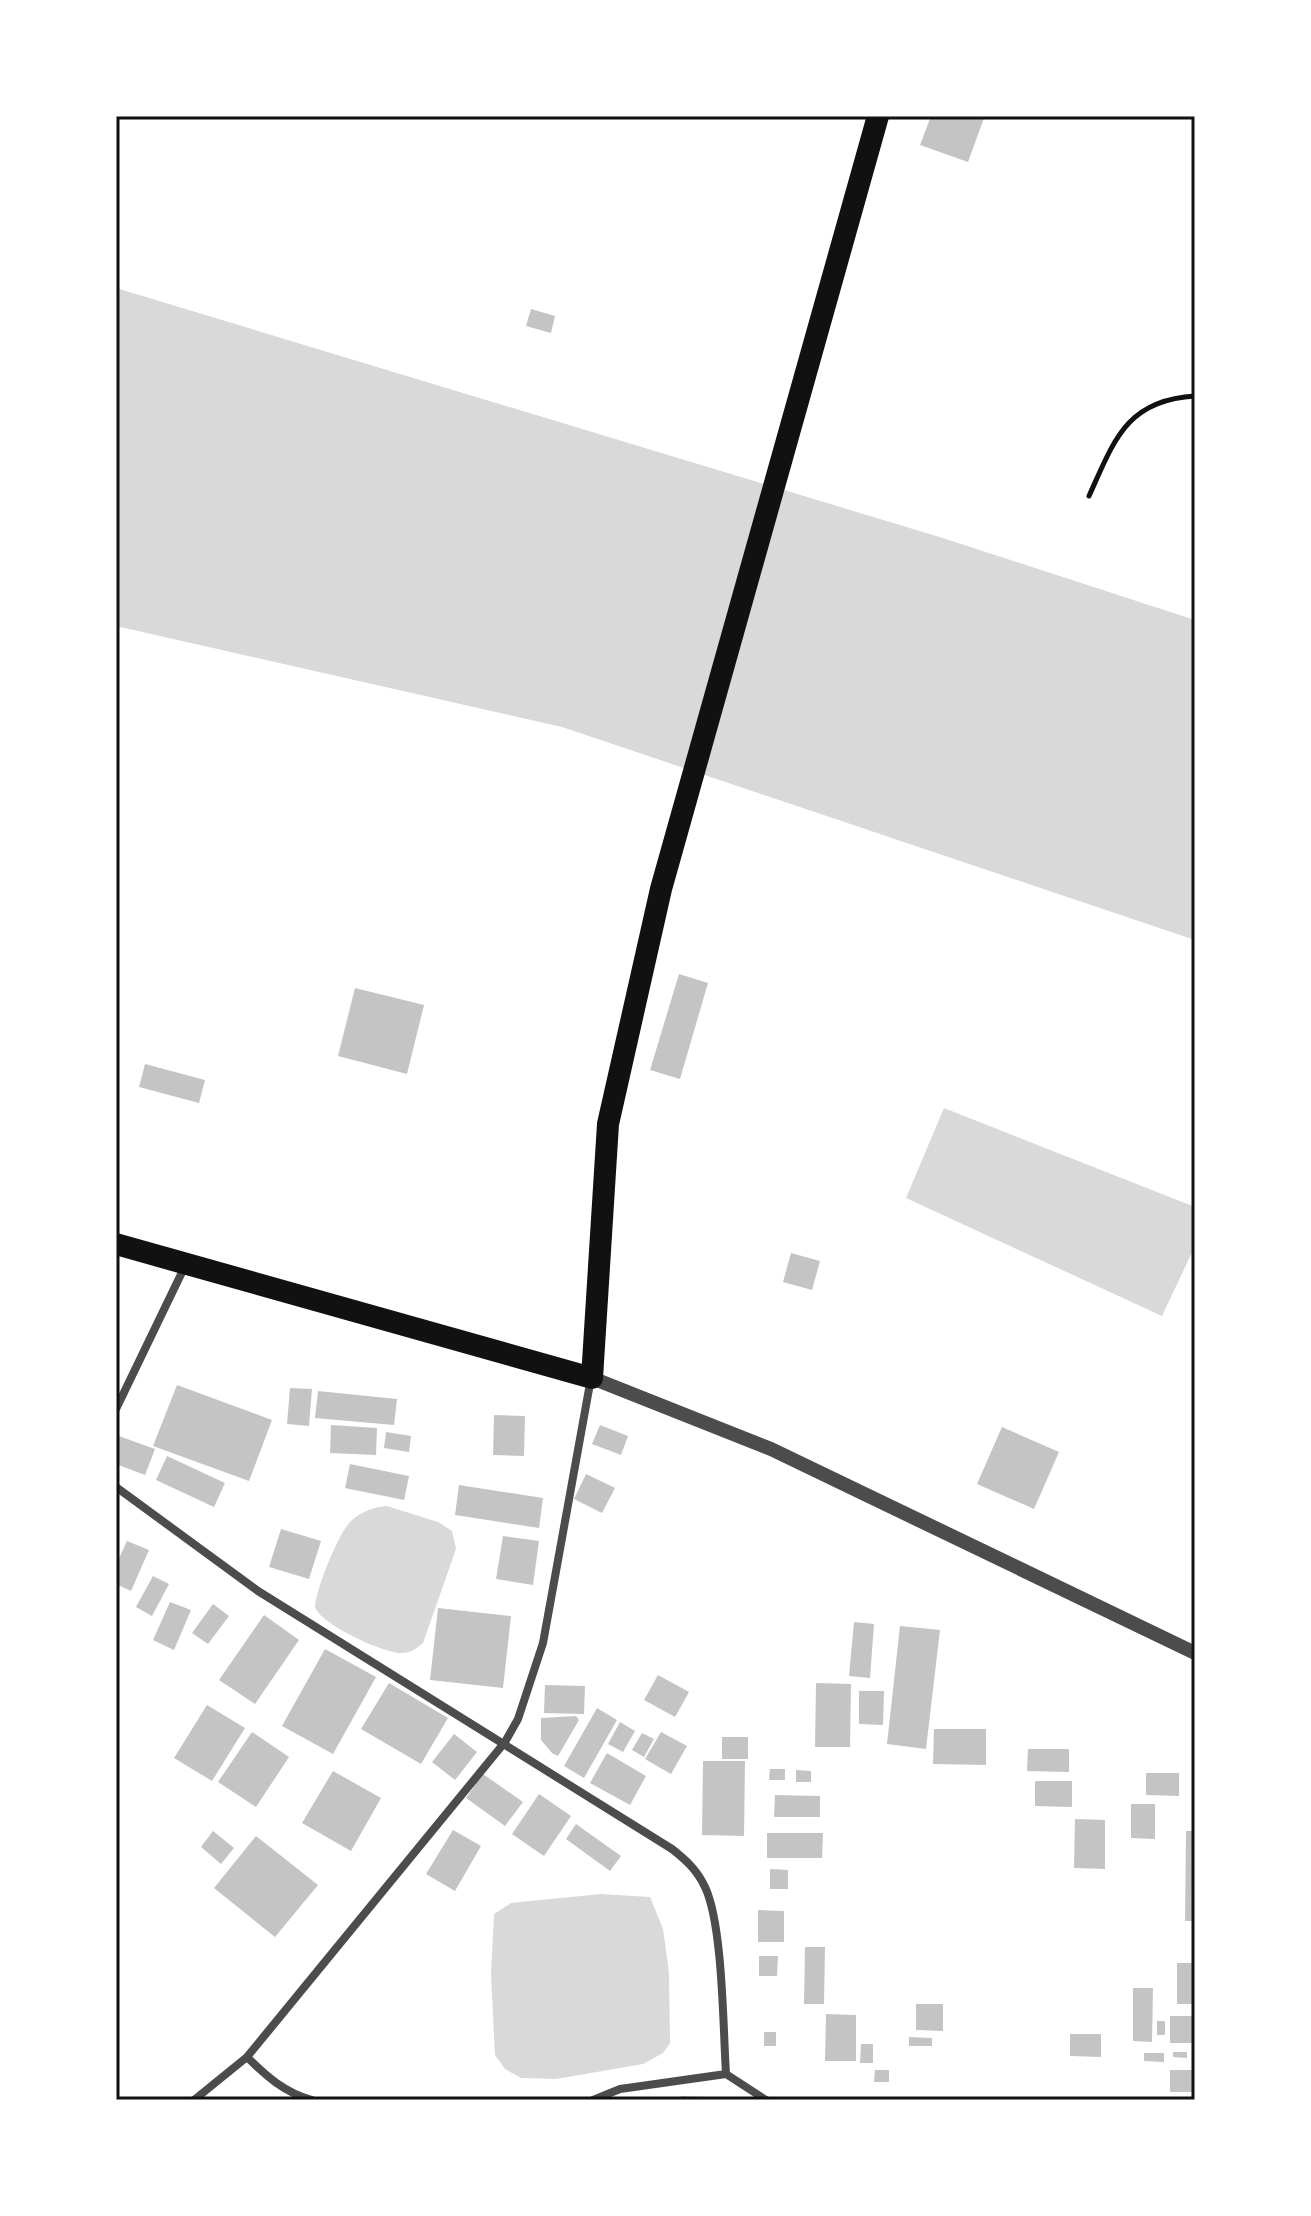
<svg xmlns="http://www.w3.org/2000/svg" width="1311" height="2216" font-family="'Libre Baskerville',serif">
<rect width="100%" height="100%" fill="#fff"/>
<path fill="#d9d9d9" d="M116 288 946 539 1195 620V940L562 727 116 626Z
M944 1108 1195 1207V1246L1162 1316 906 1198Z
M387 1506 438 1522 452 1531 456 1549 423 1643C416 1649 411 1653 401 1653 383 1653 320 1624 315 1607 316 1589 339 1531 352 1520 363 1511 374 1507 387 1506Z
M601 1894 650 1897 663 1929 669 1973 670 2043 663 2053 643 2064 556 2079 521 2078 505 2069 495 2055 491 1974 494 1914 511 1903Z"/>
<path fill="#c4c4c4" d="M931 116 984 118 968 162 920 145Z
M531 309 555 316 551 333 526 326Z
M679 974 708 983 680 1079 650 1070Z
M355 988 424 1005 407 1074 338 1056Z
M145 1064 205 1080 199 1103 139 1087Z
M791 1253 820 1261 812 1290 783 1282Z
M177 1385 272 1420 249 1481 153 1446Z
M290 1388 312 1389 309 1426 287 1424Z
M318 1391 397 1399 394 1425 315 1418Z
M494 1415 525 1416 524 1456 493 1455Z
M331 1425 377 1428 376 1455 330 1453Z
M600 1425 628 1436 621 1455 592 1444Z
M1002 1427 1059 1452 1034 1509 977 1484Z
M386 1432 411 1436 409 1452 384 1448Z
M116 1435 155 1449 145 1475 116 1464Z
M167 1456 225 1483 214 1507 156 1480Z
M350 1464 409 1476 404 1500 345 1488Z
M586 1474 615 1488 602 1513 574 1499Z
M459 1485 543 1498 539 1528 455 1515Z
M281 1529 321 1541 309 1579 269 1567Z
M503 1536 539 1541 533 1585 496 1579Z
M127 1541 149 1550 131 1591 116 1584V1565Z
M153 1576 169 1584 152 1616 136 1607Z
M170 1602 191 1610 174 1650 153 1640Z
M213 1604 229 1616 208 1644 192 1633Z
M438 1608 511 1616 503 1688 430 1680Z
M264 1615 299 1640 255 1704 219 1680Z
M854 1622 874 1624 870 1678 849 1676Z
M900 1626 940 1630 926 1749 887 1744Z
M325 1649 376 1677 333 1754 282 1726Z
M658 1675 689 1692 675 1717 644 1700Z
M389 1683 448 1718 421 1764 361 1729Z
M816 1683 851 1684 850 1747H815Z
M545 1685 585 1686 584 1714 544 1713Z
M859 1691H884L883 1725 859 1724Z
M207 1705 245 1728 212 1781 174 1758Z
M597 1708 617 1720 584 1778 564 1766Z
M576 1716 579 1720 558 1756 552 1753 541 1740V1718Z
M620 1722 635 1731 623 1752 608 1744Z
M934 1729H986V1765L933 1764Z
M252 1732 289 1757 256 1807 218 1782Z
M661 1732 687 1746 671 1774 645 1759Z
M642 1733 654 1739 644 1757 632 1750Z
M454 1734 477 1752 455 1780 432 1762Z
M722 1737H748V1759H722Z
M1028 1749H1069V1772L1027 1771Z
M607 1753 646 1776 630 1805 590 1783Z
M703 1761H745L744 1836 702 1835Z
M770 1769H785V1780H769Z
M796 1770 811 1771V1782H796Z
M333 1771 381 1798 351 1851 302 1823Z
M1146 1773H1179V1796L1146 1795Z
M483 1774 523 1802 505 1826 466 1798Z
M1035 1781H1072V1807L1035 1806Z
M539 1794 571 1816 544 1856 512 1834Z
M775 1795 820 1796V1817H774Z
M1131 1804H1155V1839L1131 1838Z
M1075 1819 1105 1820V1869L1074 1868Z
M576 1824 621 1856 610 1871 566 1839Z
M453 1830 481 1846 455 1891 426 1874Z
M213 1831 234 1848 221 1864 201 1847Z
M1186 1831H1195V1921H1185Z
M767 1833H823L822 1858H767Z
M256 1836 318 1885 275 1937 214 1888Z
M770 1869 788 1870V1889H770Z
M758 1910 784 1911V1942H758Z
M805 1947H825L824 2004H804Z
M759 1956H778L777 1976H759Z
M1177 1963H1195V2004H1177Z
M1133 1988H1153L1152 2042 1133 2041Z
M916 2004H943V2031L916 2030Z
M826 2014 856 2015V2061H825Z
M1170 2016H1195V2043H1170Z
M1157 2021H1165V2035H1157Z
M764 2032H776V2046H764Z
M1070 2034H1101V2057L1070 2056Z
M909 2037 932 2038V2046H909Z
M861 2044H873V2063H860Z
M1173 2052H1187V2058L1173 2057Z
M1144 2053H1164V2062L1144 2061Z
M875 2070H889V2082H874Z
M1170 2070H1195V2092H1170Z
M681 2096 704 2097V2100H681Z"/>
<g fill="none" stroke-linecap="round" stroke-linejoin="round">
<path stroke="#111" stroke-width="5" d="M1089 496C1114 441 1126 400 1195 396"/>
<path stroke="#4c4c4c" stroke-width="8" d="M116 1409 185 1266
M116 1487 258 1591 672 1849C686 1860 697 1870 705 1887 723 1925 723 2028 726 2074L766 2100
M247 2057C266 2076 285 2093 312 2100
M194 2100 247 2057 505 1742 518 1719 543 1643 591 1378
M593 2100 620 2089 726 2074"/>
<path stroke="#4c4c4c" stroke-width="14" d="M592 1378 771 1449 1195 1653"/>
<path stroke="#111" stroke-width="22" d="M116 1244 592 1378 608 1124 661 889 878 116"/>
</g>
<rect width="1311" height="2216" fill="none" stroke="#ffffff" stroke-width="236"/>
<rect x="118" y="118" width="1075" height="1980" fill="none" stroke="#111" stroke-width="3"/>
</svg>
